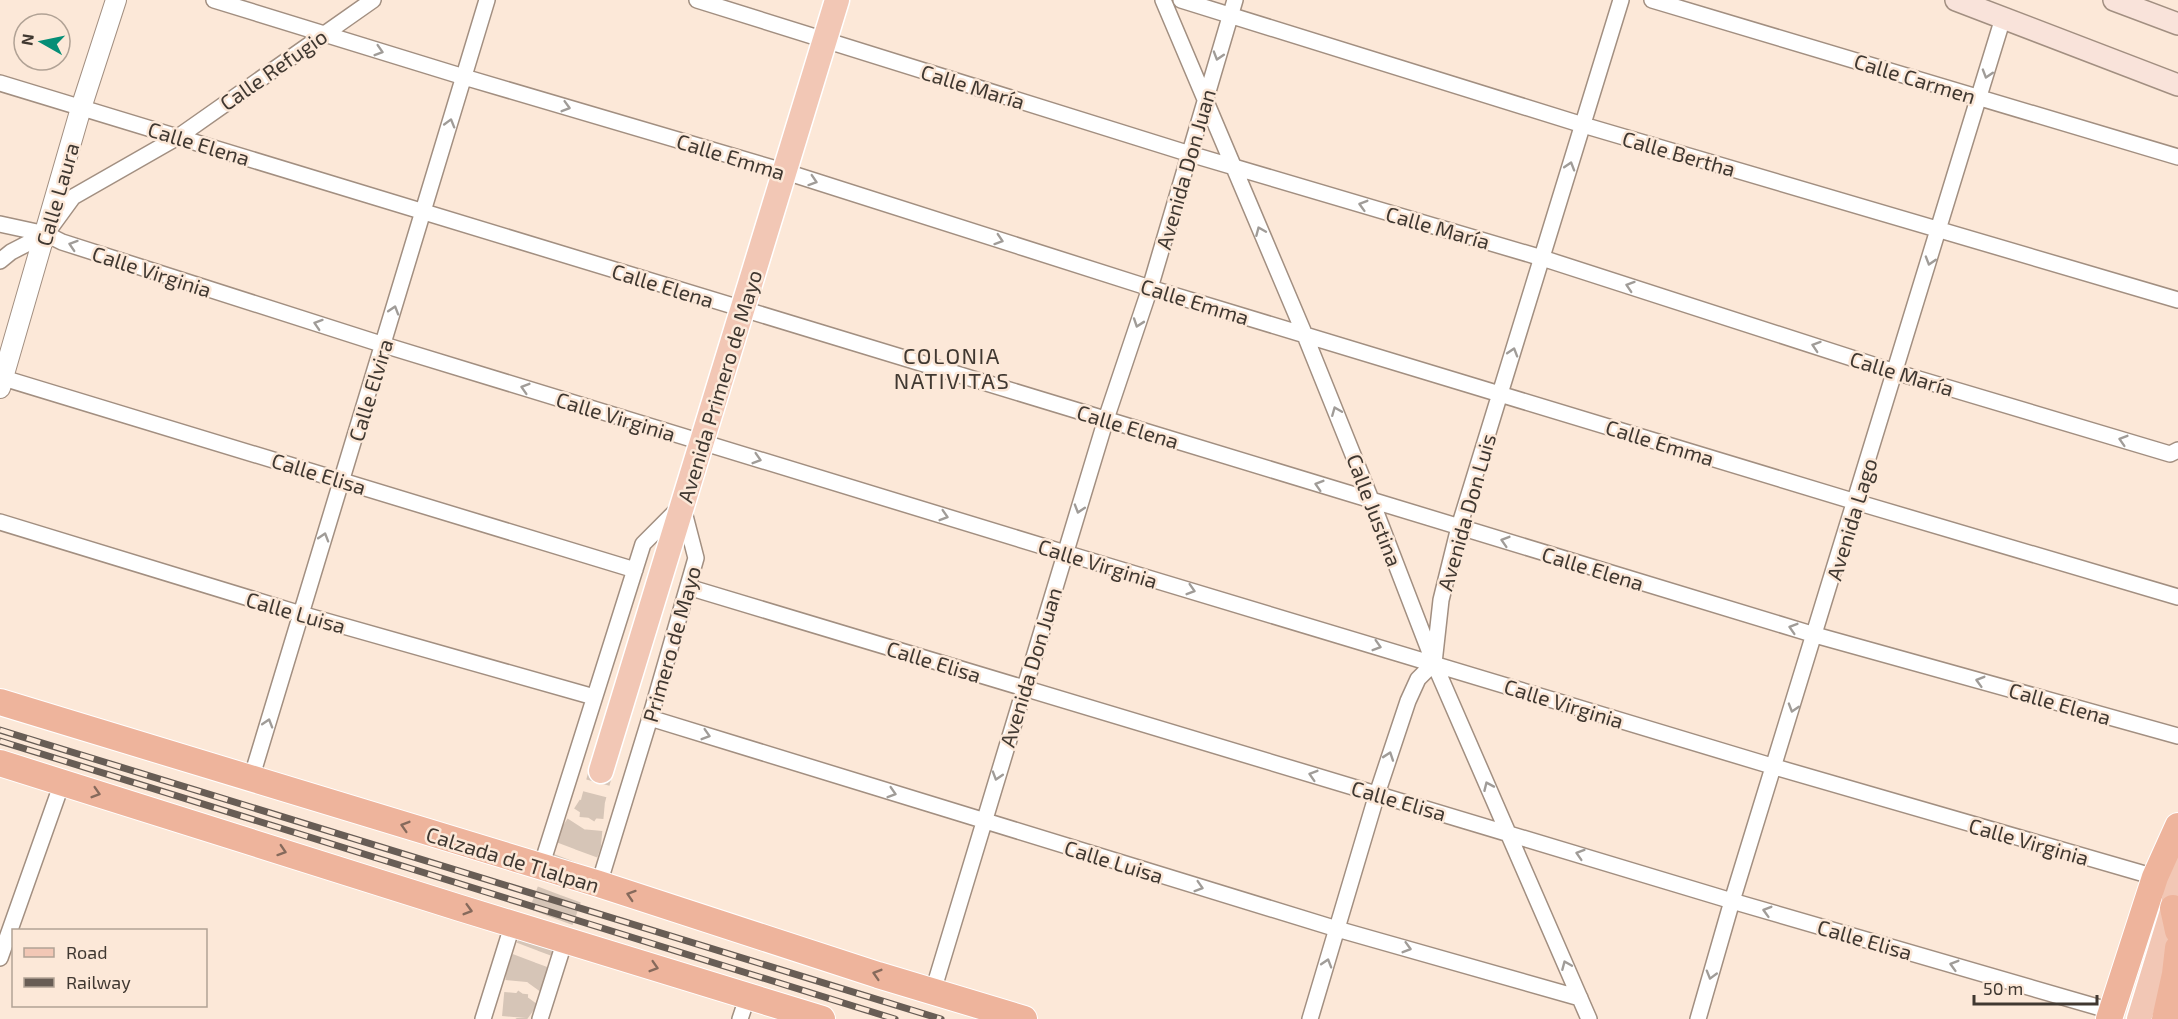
<svg xmlns="http://www.w3.org/2000/svg" width="2178" height="1019" font-family="'Exo 2',sans-serif">
<rect width="100%" height="100%" fill="#fce8d8"/>
<g fill="none" stroke-linecap="round" stroke-linejoin="round">
<path stroke="#d6c5b7" stroke-width="24" stroke-dasharray="24 12" stroke-linecap="butt" d="M514 1017 539 982 589 845 593 801 601 771
M514 1017 518 974 568 840 590 806"/>
<defs>
<path id="minor" d="M214 0 464 77 783 171 1150 288 1856 502 2178 597
M697 0 1190 154 1542 258 1895 372 2170 454 2178 450
M1163 0 1304 333 1372 502 1434 663 1589 1019
M1181 0 1583 125 2178 300
M1652 0 2178 157
M0 83 1815 635 2178 736
M0 224 46 234 62 242 384 345 1065 553 1775 767 2155 877
M0 261 11 252 46 234 73 197 178 137 373 0
M0 377 635 570
M0 522 301 614 594 697
M688 587 1732 901 2111 1011
M650 718 1337 929 1580 998
M251 779 487 0
M541 867 643 544 678 509
M599 884 650 718 696 558 683 508
M0 958 62 783
M933 991 1106 419 1150 288 1235 0
M483 1019 513 923
M540 1019 565 940
M740 1019 748 995
M1310 1019 1377 794 1408 701 1418 679 1434 663 1441 600 1459 527 1621 0
M1698 1019 1732 901 2003 18"/>
<path id="tertiary" d="M0 388 81 108 116 0"/>
<path id="secondary" d="M1956 0 2178 85
M2114 0 2178 24"/>
<path id="primary" d="M601 771 837 0
M2139 1019 2173 908 2178 862"/>
<path id="trunk" d="M0 702 599 884 878 975 1024 1019
M0 763 460 908 822 1019
M2173 908 2178 931
M2109 1019 2155 877 2178 826
M2165 1019 2175 974 2178 948"/>
</defs>
<use href="#minor" stroke="#a28f81" stroke-width="18"/>
<use href="#tertiary" stroke="#a28f81" stroke-width="22"/>
<use href="#secondary" stroke="#a28f81" stroke-width="24"/>
<use href="#primary" stroke="#fff" stroke-width="27"/>
<use href="#trunk" stroke="#fff" stroke-width="28"/>
<use href="#minor" stroke="#fff" stroke-width="15"/>
<use href="#tertiary" stroke="#fff" stroke-width="20"/>
<use href="#secondary" stroke="#f9e3da" stroke-width="21"/>
<use href="#primary" stroke="#f2c7b5" stroke-width="24"/>
<use href="#trunk" stroke="#eeb49c" stroke-width="26"/>
<defs>
<path id="rail" d="M0 730 941 1019
M0 741 895 1019"/>
</defs>
<use href="#rail" stroke="#685d55" stroke-width="7"/>
<use href="#rail" stroke="#fce8d8" stroke-width="4.5" stroke-dasharray="14" stroke-linecap="butt"/>
</g>
<defs><path id="oneway-chevron" d="M-2-3.5L2.5 0L-2 3.5" fill="none" stroke-width="1.6" stroke-linecap="round" stroke-linejoin="round" transform="scale(1.5)"/></defs>
<g stroke="#a09c98">
<use href="#oneway-chevron" transform="translate(379 51) rotate(17)"/>
<use href="#oneway-chevron" transform="translate(1218 56) rotate(107)"/>
<use href="#oneway-chevron" transform="translate(1987 74) rotate(107)"/>
<use href="#oneway-chevron" transform="translate(566 107) rotate(16)"/>
<use href="#oneway-chevron" transform="translate(450 123) rotate(-74)"/>
<use href="#oneway-chevron" transform="translate(1570 166) rotate(-73)"/>
<use href="#oneway-chevron" transform="translate(813 181) rotate(18)"/>
<use href="#oneway-chevron" transform="translate(1363 205) rotate(-164)"/>
<use href="#oneway-chevron" transform="translate(1260 231) rotate(-113)"/>
<use href="#oneway-chevron" transform="translate(999 240) rotate(18)"/>
<use href="#oneway-chevron" transform="translate(73 245) rotate(-162)"/>
<use href="#oneway-chevron" transform="translate(1930 261) rotate(107)"/>
<use href="#oneway-chevron" transform="translate(1630 286) rotate(-162)"/>
<use href="#oneway-chevron" transform="translate(394 310) rotate(-73)"/>
<use href="#oneway-chevron" transform="translate(1138 323) rotate(109)"/>
<use href="#oneway-chevron" transform="translate(318 324) rotate(-162)"/>
<use href="#oneway-chevron" transform="translate(1816 346) rotate(-162)"/>
<use href="#oneway-chevron" transform="translate(1513 352) rotate(-73)"/>
<use href="#oneway-chevron" transform="translate(525 388) rotate(-163)"/>
<use href="#oneway-chevron" transform="translate(1336 411) rotate(-112)"/>
<use href="#oneway-chevron" transform="translate(2123 440) rotate(-163)"/>
<use href="#oneway-chevron" transform="translate(757 459) rotate(17)"/>
<use href="#oneway-chevron" transform="translate(1319 485) rotate(-163)"/>
<use href="#oneway-chevron" transform="translate(1079 509) rotate(107)"/>
<use href="#oneway-chevron" transform="translate(944 516) rotate(17)"/>
<use href="#oneway-chevron" transform="translate(324 537) rotate(-73)"/>
<use href="#oneway-chevron" transform="translate(1505 541) rotate(-163)"/>
<use href="#oneway-chevron" transform="translate(1191 590) rotate(17)"/>
<use href="#oneway-chevron" transform="translate(1793 628) rotate(-163)"/>
<use href="#oneway-chevron" transform="translate(1377 646) rotate(17)"/>
<use href="#oneway-chevron" transform="translate(1980 681) rotate(-164)"/>
<use href="#oneway-chevron" transform="translate(1793 708) rotate(107)"/>
<use href="#oneway-chevron" transform="translate(268 723) rotate(-73)"/>
<use href="#oneway-chevron" transform="translate(706 735) rotate(17)"/>
<use href="#oneway-chevron" transform="translate(1389 756) rotate(-71)"/>
<use href="#oneway-chevron" transform="translate(1313 775) rotate(-163)"/>
<use href="#oneway-chevron" transform="translate(997 776) rotate(107)"/>
<use href="#oneway-chevron" transform="translate(1488 786) rotate(-114)"/>
<use href="#oneway-chevron" transform="translate(892 793) rotate(17)"/>
<use href="#oneway-chevron" transform="translate(1580 854) rotate(-163)"/>
<use href="#oneway-chevron" transform="translate(1199 887) rotate(17)"/>
<use href="#oneway-chevron" transform="translate(1767 911) rotate(-164)"/>
<use href="#oneway-chevron" transform="translate(1407 948) rotate(16)"/>
<use href="#oneway-chevron" transform="translate(1327 963) rotate(-73)"/>
<use href="#oneway-chevron" transform="translate(1566 965) rotate(-113)"/>
<use href="#oneway-chevron" transform="translate(1954 965) rotate(-164)"/>
<use href="#oneway-chevron" transform="translate(1711 975) rotate(106)"/>
</g>
<g stroke="#866a5c">
<use href="#oneway-chevron" transform="translate(96 793) rotate(17)"/>
<use href="#oneway-chevron" transform="translate(405 826) rotate(-163)"/>
<use href="#oneway-chevron" transform="translate(282 851) rotate(18)"/>
<use href="#oneway-chevron" transform="translate(631 895) rotate(-162)"/>
<use href="#oneway-chevron" transform="translate(468 910) rotate(16)"/>
<use href="#oneway-chevron" transform="translate(654 967) rotate(17)"/>
<use href="#oneway-chevron" transform="translate(877 974) rotate(-163)"/>
</g>
<g text-anchor="middle" dominant-baseline="central" stroke-width="5" stroke-linejoin="round" paint-order="stroke">
<g font-size="21" fill="#403831" stroke="#fce8d8">
<text transform="translate(273 69) rotate(-35)">Calle Refugio</text>
<text transform="translate(1915 78) rotate(17)">Calle Carmen</text>
<text transform="translate(973 86) rotate(17)">Calle María</text>
<text transform="translate(199 143) rotate(17)">Calle Elena</text>
<text transform="translate(1679 153) rotate(16)">Calle Bertha</text>
<text transform="translate(731 156) rotate(17)">Calle Emma</text>
<text transform="translate(1185 169) rotate(-74)">Avenida Don Juan</text>
<text transform="translate(57 194) rotate(-74)">Calle Laura</text>
<text transform="translate(1438 227) rotate(16)">Calle María</text>
<text transform="translate(152 271) rotate(18)">Calle Virginia</text>
<text transform="translate(663 285) rotate(17)">Calle Elena</text>
<text transform="translate(1195 301) rotate(17)">Calle Emma</text>
<text transform="translate(1902 373) rotate(17)">Calle María</text>
<text transform="translate(719 386) rotate(-73)">Avenida Primero de Mayo</text>
<text transform="translate(370 390) rotate(-73)">Calle Elvira</text>
<text transform="translate(616 416) rotate(17)">Calle Virginia</text>
<text transform="translate(1128 426) rotate(17)">Calle Elena</text>
<text transform="translate(1660 442) rotate(17)">Calle Emma</text>
<text transform="translate(319 473) rotate(17)">Calle Elisa</text>
<text transform="translate(1375 510) rotate(69)">Calle Justina</text>
<text transform="translate(1466 512) rotate(-74)">Avenida Don Luis</text>
<text transform="translate(1851 519) rotate(-73)">Avenida Lago</text>
<text transform="translate(1098 563) rotate(17)">Calle Virginia</text>
<text transform="translate(1593 568) rotate(17)">Calle Elena</text>
<text transform="translate(296 612) rotate(16)">Calle Luisa</text>
<text transform="translate(671 644) rotate(-74)">Primero de Mayo</text>
<text transform="translate(934 661) rotate(17)">Calle Elisa</text>
<text transform="translate(1030 667) rotate(-73)">Avenida Don Juan</text>
<text transform="translate(1564 703) rotate(17)">Calle Virginia</text>
<text transform="translate(2060 703) rotate(16)">Calle Elena</text>
<text transform="translate(1399 800) rotate(16)">Calle Elisa</text>
<text transform="translate(2029 841) rotate(16)">Calle Virginia</text>
<text transform="translate(513 859) rotate(17)">Calzada de Tlalpan</text>
<text transform="translate(1114 861) rotate(17)">Calle Luisa</text>
<text transform="translate(1865 939) rotate(16)">Calle Elisa</text>
</g>
<g font-size="22" letter-spacing="1.5" fill="#403831" stroke="#fce8d8">
<text x="952" y="355">COLONIA<tspan x="952" dy="25">NATIVITAS</tspan></text>
</g>
</g>
<rect x="12" y="929" width="195" height="78" fill="#fce8d8" stroke="#b1a295" stroke-width="1.5"/>
<rect x="24" y="948" width="30" height="9" fill="#f2c7b5" stroke="#b1a295" stroke-width="1.5"/>
<text x="66" y="959" font-size="18" fill="#403831">Road</text>
<rect x="24" y="978" width="30" height="9" fill="#685d55" stroke="#b1a295" stroke-width="1.5"/>
<text x="66" y="989" font-size="18" fill="#403831">Railway</text>
<g transform="translate(42 42) rotate(279)"><circle r="28" fill="#fce8d8" stroke="#b1a295" stroke-width="1.5"/>
<path d="M0-4.5L10 22L0 15L-10 22Z" fill="#058e76"/>
<text y="-9" font-size="16" font-weight="bold" text-anchor="middle" fill="#403831">N</text>
</g>
<path d="M1974 995v9h123v-9" fill="none" stroke="#403831" stroke-width="3"/>
<text x="1983" y="995" font-size="18" fill="#403831" stroke="#fce8d8" stroke-width="4.5" paint-order="stroke">50 m</text>
</svg>
